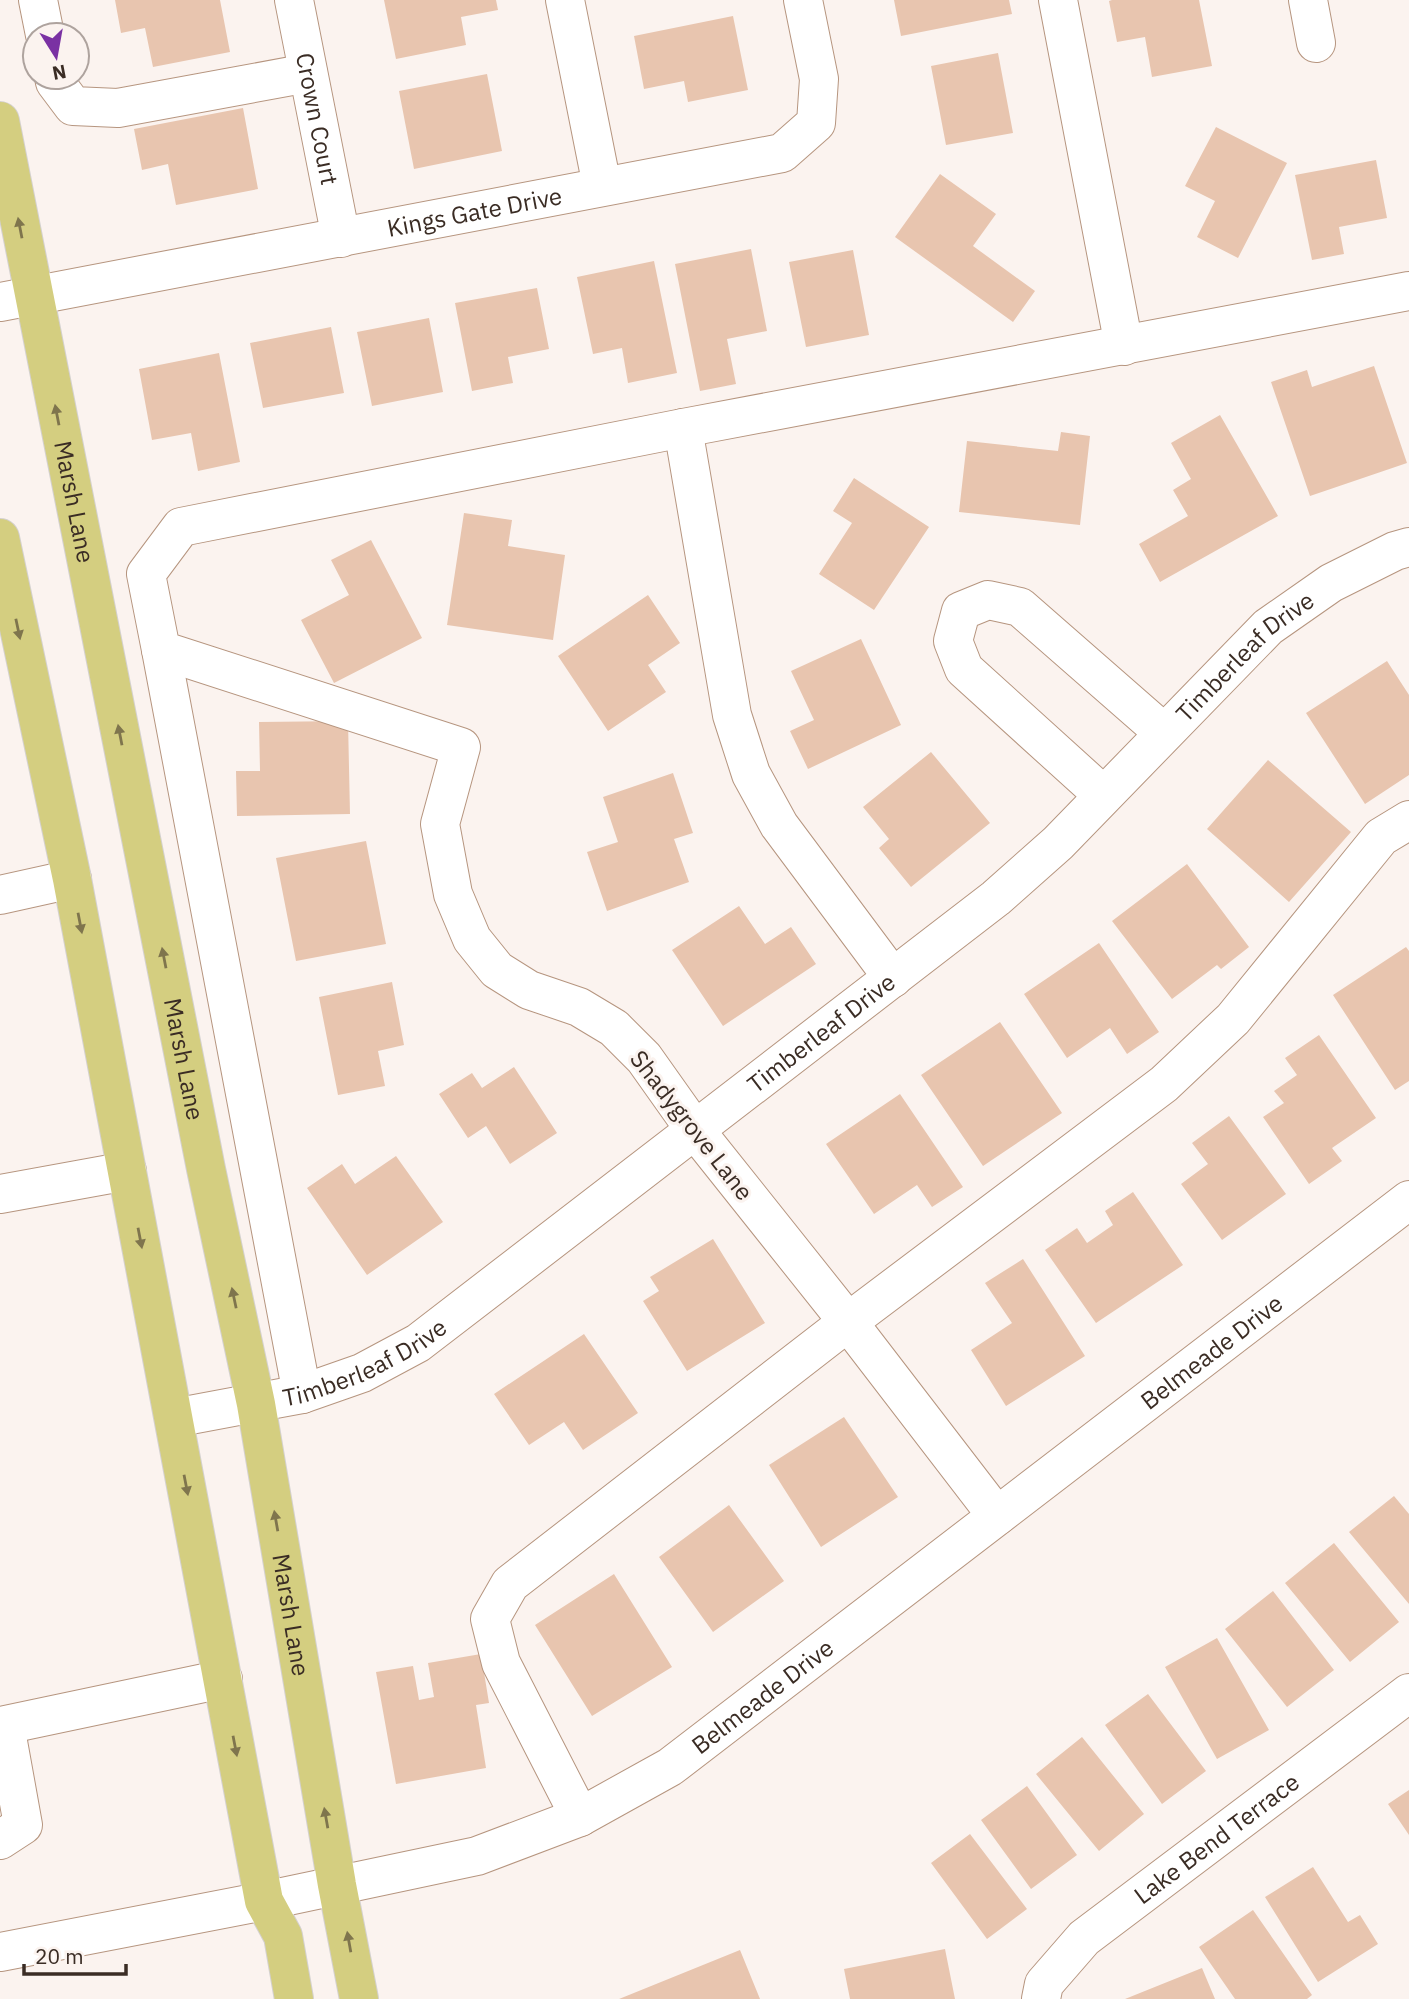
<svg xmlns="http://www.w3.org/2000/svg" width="1409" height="1999" font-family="'IBM Plex Sans',sans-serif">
<rect width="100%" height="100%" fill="#fbf3ef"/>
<path fill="#e8c5af" d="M115 0H220L230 52 153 67 145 28 121 33Z
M384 0H496L498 10 461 17 466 45 396 59Z
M894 0H1009L1012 14 901 36Z
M1112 0H1199L1212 66 1152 77 1145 37 1117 42 1109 1Z
M733 16 748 90 688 102 684 81 644 89 634 36Z
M998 53 1013 133 946 145 931 66Z
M487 74 502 151 414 169 399 91Z
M243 108 258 189 176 205 168 164 142 170 134 129Z
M1216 127 1287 163 1238 258 1197 237 1215 201 1185 186Z
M1376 160 1387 218 1339 227 1344 254 1312 260 1295 175Z
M940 174 996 214 973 246 1035 291 1013 322 895 237Z
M751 249 767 331 727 339 736 384 700 391 675 264Z
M853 250 869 335 806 347 789 262Z
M654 261 677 373 628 383 622 348 593 354 577 277Z
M537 288 549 349 508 357 513 383 472 391 455 303Z
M429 318 443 392 372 406 357 332Z
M331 327 344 393 263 408 250 343Z
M219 353 240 462 198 471 191 433 152 440 139 369Z
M1374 366 1407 463 1310 496 1271 382 1307 370 1312 387Z
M1220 415 1278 516 1160 582 1139 544 1188 516 1173 490 1191 479 1171 443Z
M1061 432 1090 436 1080 525 959 512 967 441 1058 451Z
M854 478 929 527 874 610 819 574 852 523 833 511Z
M464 513 512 520 508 546 565 555 553 640 447 625Z
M371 540 422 638 334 683 301 620 349 595 331 560Z
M648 595 680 643 648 665 666 692 608 731 558 656Z
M861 639 901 725 808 769 790 731 814 720 791 671Z
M1387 661 1409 695V775L1365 804 1306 713Z
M348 721 350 814 237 816 236 771H260L259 722Z
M931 752 990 823 911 887 879 848 889 839 863 807Z
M1268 760 1351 832 1289 902 1207 829Z
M673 773 693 833 674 839 689 882 607 911 587 852 618 842 603 797Z
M366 841 386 944 296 961 276 858Z
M1187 864 1249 947 1221 969 1217 965 1172 999 1112 921Z
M739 906 765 944 791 927 816 964 723 1026 672 950Z
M1099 943 1159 1032 1127 1054 1110 1028 1067 1058 1024 994Z
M1406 947 1409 951V1081L1395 1090 1333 995Z
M392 982 404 1045 378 1051 385 1086 338 1095 319 997Z
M1000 1022 1062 1113 983 1166 921 1075Z
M1319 1035 1376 1118 1332 1148 1342 1161 1309 1184 1263 1117 1284 1103 1274 1091 1297 1075 1285 1058Z
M514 1067 557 1133 510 1164 486 1126 468 1138 439 1094 472 1073 482 1088Z
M900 1094 963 1187 932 1207 917 1185 874 1214 826 1144Z
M1229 1116 1286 1194 1222 1240 1181 1184 1208 1164 1192 1143Z
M396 1156 443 1222 367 1275 307 1188 342 1164 355 1184Z
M1133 1192 1183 1265 1096 1323 1045 1250 1077 1228 1087 1243 1113 1225 1105 1211Z
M713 1239 765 1323 687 1371 643 1301 659 1291 650 1277Z
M1023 1259 1085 1356 1006 1406 971 1350 1012 1323 985 1283Z
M584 1334 638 1413 583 1450 564 1422 529 1445 494 1394Z
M844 1417 898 1497 821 1547 769 1465Z
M1394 1496 1409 1514V1604L1349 1532Z
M729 1505 784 1581 713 1632 659 1557Z
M1334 1543 1399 1622 1350 1662 1285 1583Z
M614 1574 672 1667 592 1716 535 1625Z
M1273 1591 1334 1670 1287 1707 1225 1629Z
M1217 1638 1269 1730 1217 1759 1165 1667Z
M481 1654 489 1703 476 1705 486 1768 396 1784 376 1672 413 1666 419 1700 434 1697 428 1663Z
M1148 1694 1206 1771 1162 1804 1105 1725Z
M1082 1737 1144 1814 1099 1851 1036 1774Z
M1027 1786 1077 1855 1031 1889 981 1820Z
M1409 1790V1835L1388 1804Z
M970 1834 1027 1909 987 1939 931 1863Z
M1313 1867 1348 1922 1360 1915 1378 1944 1318 1982 1265 1897Z
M1253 1910 1312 1995 1307 1999H1235L1199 1947Z
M945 1949 955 1999H850L844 1969Z
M740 1950 760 1999H619Z
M1202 1968 1215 1999H1125Z"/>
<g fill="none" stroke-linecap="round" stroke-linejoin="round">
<defs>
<g id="minor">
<path d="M38 0 45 35"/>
<path id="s1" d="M294 0 341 238"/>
<path d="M565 0 602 186"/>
<path d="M1058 0 1124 346"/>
<path d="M1308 0 1316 43"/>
<path d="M54 77 55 82 73 106 118 108 308 73"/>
<path id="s2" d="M0 302 782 153 816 123 819 79 803 0"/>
<path d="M683 428 732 715 751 774 779 825 893 978"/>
<path d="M161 650 302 1394"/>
<path d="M1103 795 964 669 953 641 961 611 988 600 1020 607 1164 733"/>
<path d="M0 895 72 879"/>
<path d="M0 1194 127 1171"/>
<path id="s3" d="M174 1418 302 1394 362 1373 418 1343 996 898 1058 843 1268 627 1331 583 1395 551 1409 547"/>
<path d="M997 1516 848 1322 695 1130 644 1058 614 1028 579 1007 529 990 497 970 472 939 453 894 440 824 461 747 161 650 146 574 181 527 683 428 1409 291"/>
<path d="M580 1817 501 1663 490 1619 510 1584 848 1322 1164 1084 1233 1019 1381 837 1409 820"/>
<path d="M0 1840 23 1825 5 1725 223 1679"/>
<path id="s4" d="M0 1952 264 1901 477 1856 580 1817 670 1767 1409 1200"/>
<path id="s5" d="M1041 1999 1044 1984 1084 1938 1409 1693"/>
</g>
<g id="major">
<path id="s6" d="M0 121 206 1169 256 1404 337 1885 359 1999"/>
<path d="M0 538 72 879 264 1901 283 1936 294 1999"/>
</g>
</defs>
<use href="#minor" stroke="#b6957f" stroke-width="40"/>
<use href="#major" stroke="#d4d1cf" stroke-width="40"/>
<use href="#minor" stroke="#fff" stroke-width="38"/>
<use href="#major" stroke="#d4ce80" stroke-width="38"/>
</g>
<defs><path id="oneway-solid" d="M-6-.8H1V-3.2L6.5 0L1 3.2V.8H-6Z" transform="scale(1.75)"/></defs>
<g fill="#7f754d">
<use href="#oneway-solid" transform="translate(20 228) rotate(-101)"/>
<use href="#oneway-solid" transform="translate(57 415) rotate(-101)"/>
<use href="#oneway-solid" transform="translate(18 629) rotate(78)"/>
<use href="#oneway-solid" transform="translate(120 735) rotate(-101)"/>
<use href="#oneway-solid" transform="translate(80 923) rotate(79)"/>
<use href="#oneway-solid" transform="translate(164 958) rotate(-101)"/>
<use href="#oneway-solid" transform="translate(140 1238) rotate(79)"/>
<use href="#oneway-solid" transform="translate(234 1298) rotate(-102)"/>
<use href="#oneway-solid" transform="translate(186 1485) rotate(79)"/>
<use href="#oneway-solid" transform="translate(276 1521) rotate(-100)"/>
<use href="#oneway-solid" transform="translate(235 1746) rotate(79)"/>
<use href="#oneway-solid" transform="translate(326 1818) rotate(-100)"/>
<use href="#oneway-solid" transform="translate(349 1942) rotate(-100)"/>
</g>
<g text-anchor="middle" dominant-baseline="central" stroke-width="6" stroke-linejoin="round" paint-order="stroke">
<g font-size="24" fill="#3a2c24" stroke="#fbf3ef">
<text stroke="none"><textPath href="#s1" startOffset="121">Crown Court</textPath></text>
<text stroke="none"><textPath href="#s2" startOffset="483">Kings Gate Drive</textPath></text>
<text stroke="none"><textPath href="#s6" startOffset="388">Marsh Lane</textPath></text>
<text stroke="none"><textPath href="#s3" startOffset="1334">Timberleaf Drive</textPath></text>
<text stroke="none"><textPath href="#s3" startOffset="766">Timberleaf Drive</textPath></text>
<text stroke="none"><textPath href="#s6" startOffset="956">Marsh Lane</textPath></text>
<text transform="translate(692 1125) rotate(52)">Shadygrove Lane</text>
<text stroke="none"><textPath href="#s4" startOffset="1382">Belmeade Drive</textPath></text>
<text stroke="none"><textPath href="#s3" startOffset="200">Timberleaf Drive</textPath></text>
<text stroke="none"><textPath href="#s6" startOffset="1522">Marsh Lane</textPath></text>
<text stroke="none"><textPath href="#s4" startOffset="816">Belmeade Drive</textPath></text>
<text stroke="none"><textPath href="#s5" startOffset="242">Lake Bend Terrace</textPath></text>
</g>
</g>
<g transform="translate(56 56) rotate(169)"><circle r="33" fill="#fbf3ef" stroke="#aea39e" stroke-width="2"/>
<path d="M0-5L12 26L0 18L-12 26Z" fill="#7a31a3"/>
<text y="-10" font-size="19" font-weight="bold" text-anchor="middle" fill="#3a2c24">N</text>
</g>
<path d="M24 1964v10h102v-10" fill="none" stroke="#3a2c24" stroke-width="3.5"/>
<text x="35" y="1964" font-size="21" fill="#3a2c24" stroke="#fbf3ef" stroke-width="5" paint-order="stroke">20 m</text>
</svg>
